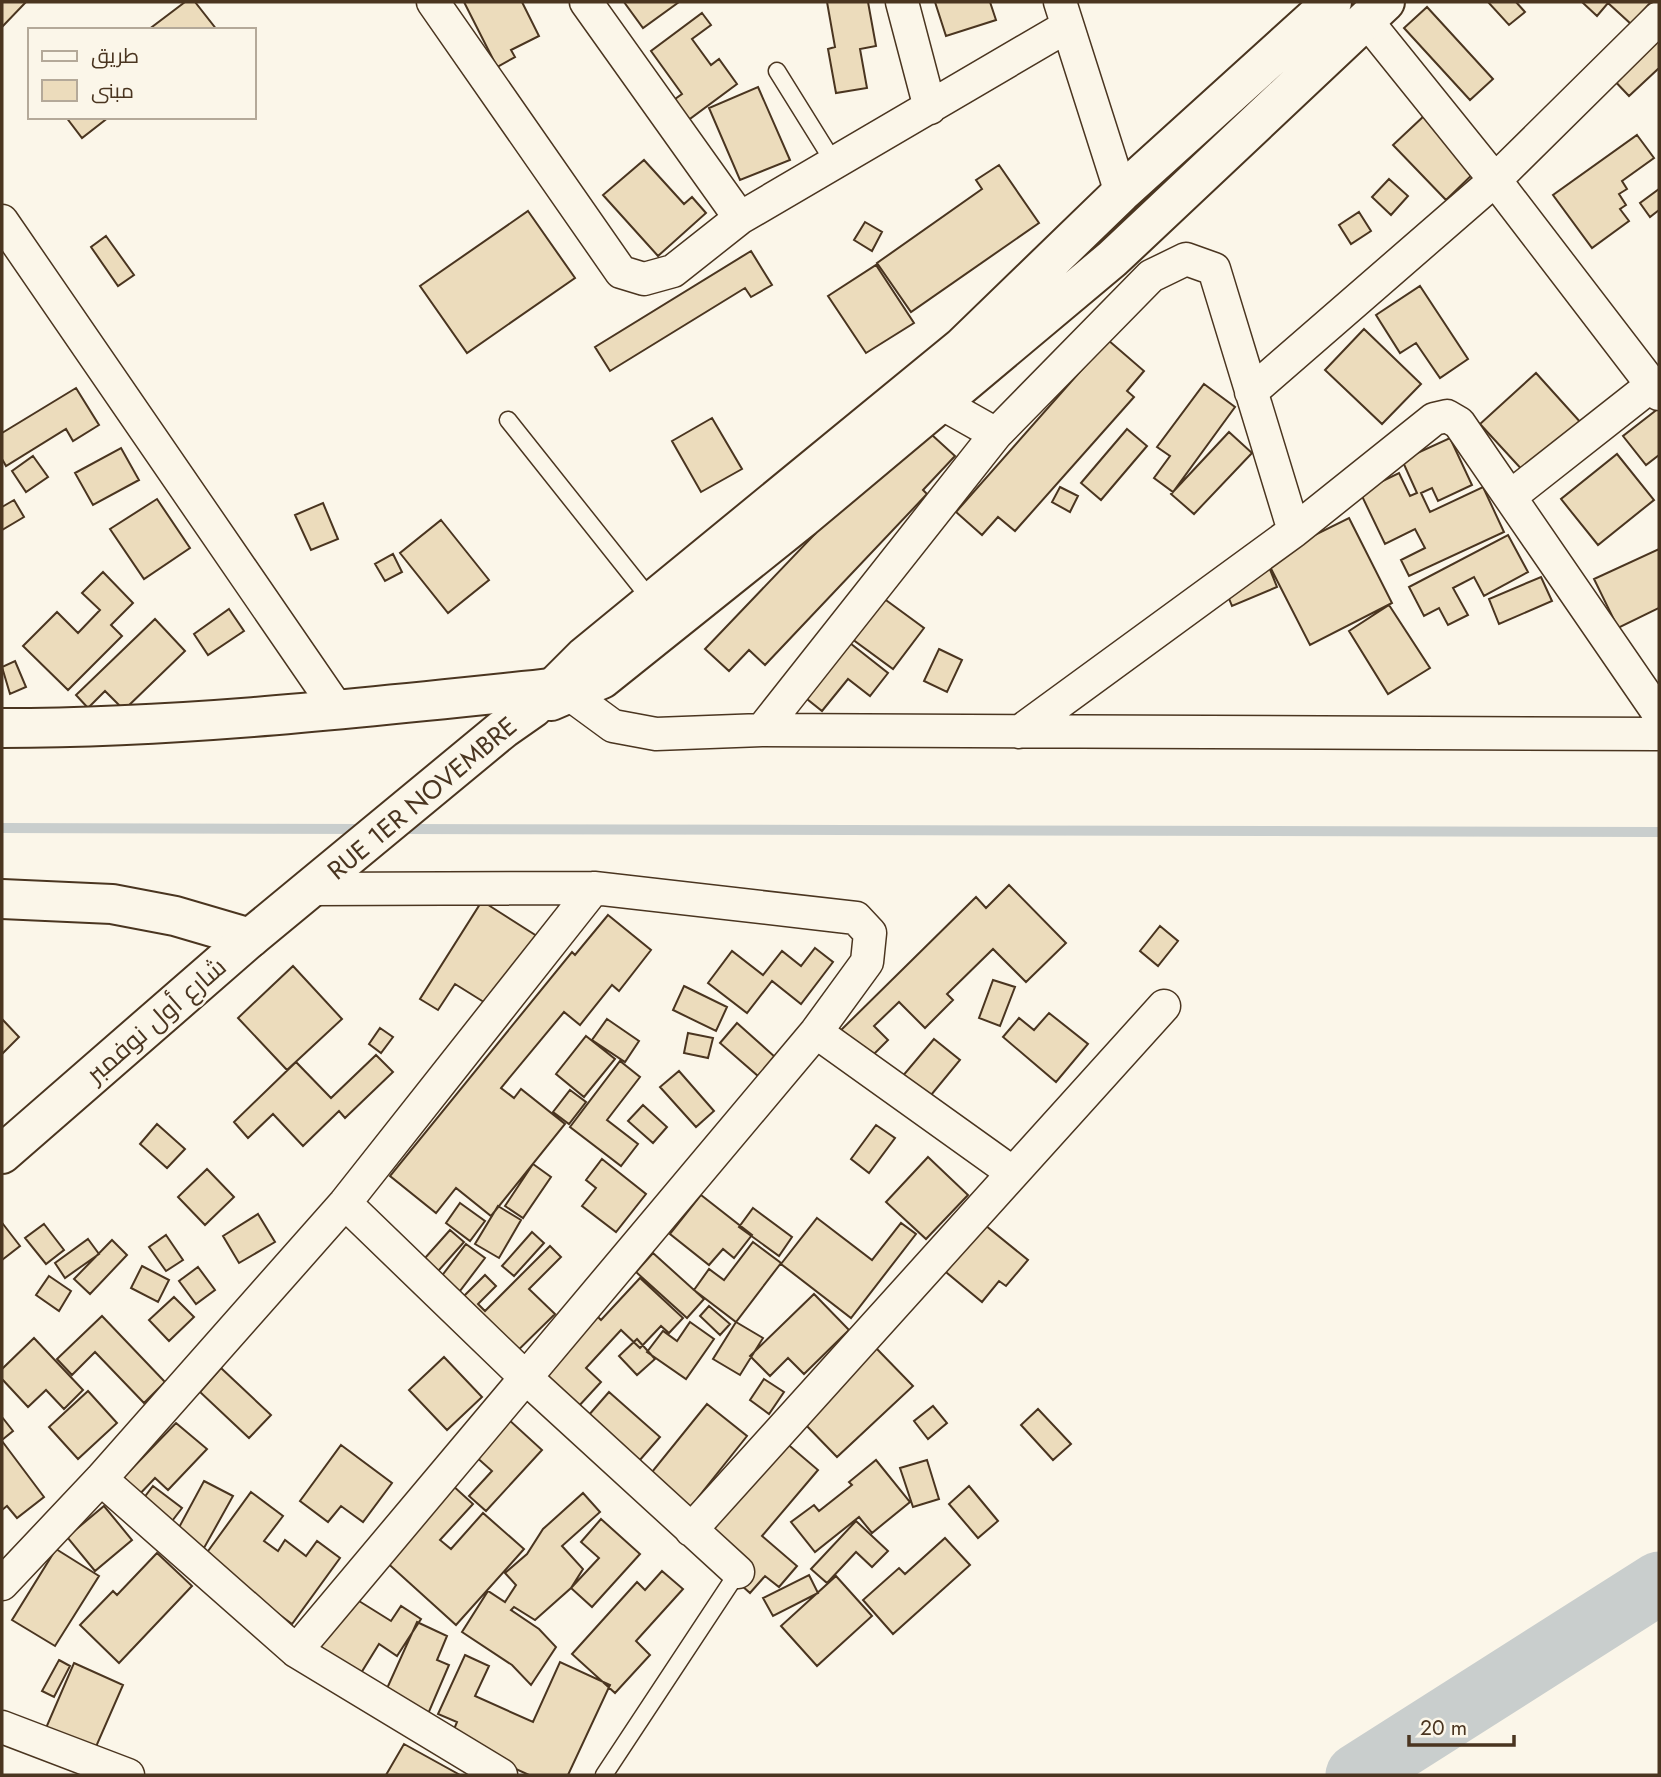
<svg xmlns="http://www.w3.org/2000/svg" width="1661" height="1777" font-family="Jost,Cairo,sans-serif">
<rect width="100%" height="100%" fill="#fbf6e9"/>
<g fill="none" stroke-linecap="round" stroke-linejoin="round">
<path stroke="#c9cecd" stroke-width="10" d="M2 828 366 829
M400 829 1659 832"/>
<path stroke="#c9cecd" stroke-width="63" d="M1357 1775 1659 1583"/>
</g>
<path fill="#ecdcbc" stroke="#4a3520" stroke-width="2" d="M2 2H26L2 27Z
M185 2H195L217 30H148Z
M464 2H522L539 36 511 50 515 57 497 67Z
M624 2H679L643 28Z
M827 2H868L876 46 860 49 867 88 836 93 828 49 835 47Z
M935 2H990L996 20 946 36Z
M1488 2H1516L1525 12 1509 25Z
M1582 2H1651L1631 24 1608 3 1597 16Z
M1427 7 1493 79 1470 100 1404 28Z
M702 13 711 25 692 39 711 65 719 59 737 84 683 124 668 104 682 94 651 51Z
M1659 31V68L1629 96 1610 76Z
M758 87 790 160 740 180 709 108Z
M1425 115 1477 170 1446 200 1393 145Z
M66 117H109L82 138Z
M1637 135 1654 158 1622 181 1627 189 1619 194 1626 205 1620 209 1629 221 1592 248 1553 195Z
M644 160 684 204 692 197 706 213 658 256 603 195Z
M999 165 1039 223 911 312 877 263 982 189 976 180Z
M1389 179 1408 196 1391 215 1372 197Z
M1659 189V210L1650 217 1640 203Z
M528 211 575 278 467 353 420 286Z
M1359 212 1371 231 1351 244 1339 225Z
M865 222 882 232 872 251 854 240Z
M106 236 134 275 118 286 91 247Z
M751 251 772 285 751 297 745 288 610 371 595 347Z
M876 265 914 323 866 353 828 296Z
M1420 286 1468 359 1440 378 1416 343 1400 353 1376 315Z
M1364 329 1421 384 1382 424 1325 370Z
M1108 340 1144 371 1127 391 1134 397 1015 531 998 517 982 535 956 512Z
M1536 373 1582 424 1526 474 1480 424Z
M1204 384 1235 407 1173 492 1154 478 1170 456 1157 447Z
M76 388 99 425 73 441 66 429 6 466 2 459V433Z
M1659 408V455L1646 465 1623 436Z
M712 418 742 469 701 492 672 441Z
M920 424 955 456 923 490 927 494 765 665 749 650 729 671 705 649Z
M1127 429 1147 446 1101 500 1081 483Z
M1229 432 1252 453 1194 514 1171 494Z
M1450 438 1472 485 1438 501 1432 488 1421 493 1430 512 1483 487 1504 532 1409 576 1401 560 1425 548 1415 529 1385 544 1360 492 1399 473 1410 496 1417 493 1402 460Z
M121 448 139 480 93 505 75 473Z
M1617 454 1654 500 1598 545 1561 499Z
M33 456 48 477 26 492 12 471Z
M1060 487 1078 496 1070 512 1052 502Z
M157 499 190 548 144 579 110 529Z
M14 500 24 517 2 530V507Z
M323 503 338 539 311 550 295 515Z
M1349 518 1392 603 1310 645 1266 559Z
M441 520 489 580 448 613 400 553Z
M1508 535 1528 572 1484 596 1474 577 1453 588 1468 615 1448 625 1439 608 1424 616 1409 587Z
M1659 549V608L1618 628 1594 579Z
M393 554 402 572 385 581 375 564Z
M1269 567 1277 587 1232 606 1224 586Z
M103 572 133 603 111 625 122 636 68 690 23 646 57 612 78 633 100 610 82 593Z
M1541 577 1552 601 1499 624 1489 599Z
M879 595 924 628 893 669 848 636Z
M1389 605 1430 668 1388 694 1349 631Z
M229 609 244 631 208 655 194 634Z
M155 619 185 651 124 710 105 691 88 708 76 695Z
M841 636 888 673 870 696 848 679 822 711 797 691Z
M939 649 962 660 947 692 924 681Z
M15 661 26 687 10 694 2 667Z
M1009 885 1066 943 1026 982 993 949 947 994 953 1000 925 1028 899 1002 874 1026 888 1040 863 1065 835 1036 976 897 986 908Z
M482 901 540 938 495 1009 455 984 438 1010 420 999Z
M608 915 651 950 619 991 612 985 580 1025 564 1012 501 1088 514 1098 521 1089 565 1124 491 1216 456 1188 436 1213 390 1176 572 952 575 955Z
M1160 926 1178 941 1158 966 1140 951Z
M815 948 833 962 801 1004 772 981 747 1013 708 983 732 951 763 975 782 951 801 966Z
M293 966 342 1019 287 1070 238 1018Z
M993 980 1015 987 1000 1026 979 1018Z
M684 986 727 1007 716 1031 673 1010Z
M1049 1013 1088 1044 1056 1082 1003 1037 1019 1018 1034 1030Z
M2 1019 19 1037 2 1054Z
M607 1019 639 1041 625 1062 592 1040Z
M737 1023 775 1057 758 1076 720 1043Z
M380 1028 393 1037 381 1053 369 1044Z
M688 1033 713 1038 708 1058 684 1053Z
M586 1036 615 1059 584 1097 556 1074Z
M934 1039 960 1060 917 1112 890 1091Z
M376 1055 393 1072 345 1118 339 1111 303 1146 273 1114 248 1138 234 1122 296 1062 331 1098Z
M620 1061 640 1077 607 1120 638 1144 621 1166 570 1127Z
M679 1071 714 1111 696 1127 660 1087Z
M570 1090 586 1102 569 1124 553 1112Z
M643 1105 667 1127 653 1143 628 1121Z
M157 1124 185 1149 167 1168 140 1144Z
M876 1125 895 1138 869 1173 851 1159Z
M928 1157 968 1195 926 1239 886 1202Z
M602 1159 646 1194 616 1232 582 1206 596 1188 586 1180Z
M533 1164 551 1177 523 1218 505 1206Z
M207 1169 234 1197 205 1225 178 1197Z
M701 1195 752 1235 734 1258 723 1249 709 1265 670 1234Z
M460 1203 485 1221 470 1241 446 1223Z
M498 1206 521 1220 499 1258 475 1244Z
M753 1208 792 1237 779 1256 739 1227Z
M258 1214 275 1242 239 1263 223 1236Z
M817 1218 872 1260 901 1223 916 1234 851 1318 781 1264Z
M980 1221 1028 1260 1006 1286 999 1281 982 1302 941 1268Z
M3 1224 20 1246 2 1260V1225Z
M44 1224 64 1250 46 1264 25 1238Z
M450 1230 464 1242 423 1288 409 1276Z
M532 1232 544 1243 514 1276 502 1266Z
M166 1235 183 1260 166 1271 149 1247Z
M88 1239 99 1254 65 1278 55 1263Z
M112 1240 127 1255 90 1294 74 1279Z
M753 1242 781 1263 736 1322 694 1290 709 1269 724 1280Z
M466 1244 485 1258 444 1312 425 1298Z
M550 1246 561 1257 529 1289 555 1314 502 1366 462 1298 485 1275 496 1286 478 1304 485 1311Z
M653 1253 704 1299 687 1318 636 1272Z
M142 1266 169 1280 158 1302 131 1288Z
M198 1267 215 1290 196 1304 179 1281Z
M49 1276 71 1291 59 1311 36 1295Z
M640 1278 683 1318 669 1333 661 1326 640 1348 621 1330 586 1368 601 1382 566 1420 530 1387 597 1316 601 1320Z
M814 1294 849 1330 804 1374 788 1358 770 1376 750 1356Z
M174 1297 194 1317 169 1341 149 1320Z
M709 1306 730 1324 720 1335 700 1316Z
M102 1316 165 1382 144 1403 95 1352 72 1375 57 1359Z
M690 1322 714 1339 686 1379 647 1352 663 1331 677 1341Z
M736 1322 763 1338 740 1375 713 1359Z
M34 1338 83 1390 64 1409 46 1390 28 1407 2 1379V1369Z
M637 1339 655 1359 637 1375 619 1356Z
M876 1348 913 1386 837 1457 800 1419Z
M444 1357 482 1397 447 1430 409 1390Z
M221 1368 271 1415 249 1438 200 1392Z
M764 1379 784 1392 769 1414 750 1400Z
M88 1391 117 1423 78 1459 49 1427Z
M609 1392 660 1437 625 1477 574 1432Z
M707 1404 747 1436 680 1520 639 1488Z
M933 1406 947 1423 928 1439 914 1421Z
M1038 1409 1071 1444 1053 1460 1021 1425Z
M2 1417 13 1431 2 1440Z
M508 1419 542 1450 486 1511 469 1496 492 1471 474 1455Z
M176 1423 207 1449 168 1490 155 1478 136 1498 119 1482Z
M2 1441 44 1497 17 1518 7 1506 2 1510Z
M784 1441 818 1470 762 1536 797 1566 779 1587 765 1576 750 1593 695 1544Z
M341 1445 392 1483 363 1522 341 1506 328 1522 300 1501Z
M876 1460 910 1502 872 1533 859 1517 815 1552 791 1522 814 1505 819 1511 852 1485 849 1482Z
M927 1460 939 1499 913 1507 900 1468Z
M204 1481 233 1496 204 1548 176 1533Z
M451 1484 473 1504 440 1540 451 1549 483 1513 524 1549 456 1625 383 1559Z
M153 1486 182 1508 169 1525 140 1503Z
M969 1486 998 1521 978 1538 949 1504Z
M251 1492 283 1516 264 1541 278 1551 285 1540 306 1556 317 1541 340 1558 292 1624 203 1558Z
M583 1493 600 1512 562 1546 583 1569 571 1588 535 1620 514 1607 511 1610 539 1629 556 1647 531 1685 512 1665 462 1632 488 1591 505 1602 516 1585 505 1573 527 1554 543 1529Z
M104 1506 132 1540 95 1571 67 1537Z
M601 1519 640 1554 592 1607 571 1588 599 1558 581 1542Z
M856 1521 888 1551 872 1567 856 1552 827 1583 811 1569Z
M945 1538 970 1565 893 1634 863 1600 899 1568 905 1574Z
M56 1549 99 1576 55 1646 12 1620Z
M157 1553 192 1586 119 1663 80 1625 113 1591 117 1595Z
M662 1571 683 1589 636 1641 650 1655 615 1693 572 1654 637 1582 645 1590Z
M809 1575 818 1593 773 1616 763 1598Z
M836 1576 872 1616 817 1666 781 1626Z
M351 1596 391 1621 401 1606 421 1619 397 1656 379 1644 361 1673 319 1646Z
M417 1622 447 1636 437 1660 449 1665 428 1714 384 1695Z
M465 1655 489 1666 475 1696 533 1722 560 1662 610 1685 568 1775H529L450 1739 457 1722 438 1714Z
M59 1660 70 1666 54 1697 42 1691Z
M74 1663 123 1685 95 1749 46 1728Z
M404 1744 460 1775H386Z"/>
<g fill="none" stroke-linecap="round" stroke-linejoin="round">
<defs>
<path id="service" d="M777 71 833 161
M508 420 652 601
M604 1775 738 1572"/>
<path id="minor" d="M433 2 621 272 644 279 673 271 740 218 1066 27
M586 2 740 218
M902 2 930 108
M1060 2 1121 193
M1659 18 1495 180 1659 394
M2 221 338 710
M1251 392 1495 180 1366 20
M941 403 996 434 1151 276 1186 259 1214 269 1294 531 1434 419 1447 416 1459 423 1659 714
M1511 496 1652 385
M568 693 613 726 656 734 762 730 1659 734
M762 730 996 434
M1019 732 1294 531
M816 1032 1013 1173
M345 1203 524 1376 738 1572
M101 1479 296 1651 501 1775
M691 1530 1164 1006
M2 1584 101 1479 345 1203 594 888
M296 1651 816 1032 867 962 870 933 856 918 594 888 312 889
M2 1727 128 1775"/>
<path id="tertiary" d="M2 728C186 728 369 707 553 688L568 693
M2 899 112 904 175 916 250 938"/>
<path id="primary" d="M551 701 602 679 803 518 1112 259 1385 2
M2 1154 250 938 503 729 533 708 584 657 962 347 1121 193 1332 2"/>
</defs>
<use href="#service" stroke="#4a3520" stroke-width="19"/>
<use href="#minor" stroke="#4a3520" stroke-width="35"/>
<use href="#tertiary" stroke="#4a3520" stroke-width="42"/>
<use href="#primary" stroke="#4a3520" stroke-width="42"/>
<use href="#service" stroke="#fbf6e9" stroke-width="16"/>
<use href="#minor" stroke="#fbf6e9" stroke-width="32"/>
<use href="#tertiary" stroke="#fbf6e9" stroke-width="38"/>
<use href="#primary" stroke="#fbf6e9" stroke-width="38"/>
</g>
<g text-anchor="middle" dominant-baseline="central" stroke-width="5" stroke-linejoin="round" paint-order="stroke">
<g font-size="26" fill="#4a3520" stroke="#fbf6e9">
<text transform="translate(422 798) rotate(-40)">RUE 1ER NOVEMBRE</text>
<text transform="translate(156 1020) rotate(-41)">شارع أول نوفمبر</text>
</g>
</g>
<rect width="1661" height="1777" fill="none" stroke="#4a3520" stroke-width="7"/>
<rect x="28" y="28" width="228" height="91" fill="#fbf6e9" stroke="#b4a999" stroke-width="2"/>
<rect x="42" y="51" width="35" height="10" fill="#fbf6e9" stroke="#b4a999" stroke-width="2"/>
<text x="91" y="63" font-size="21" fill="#4a3520">طريق</text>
<rect x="42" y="80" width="35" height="21" fill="#ecdcbc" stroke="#b4a999" stroke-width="2"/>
<text x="91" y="98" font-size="21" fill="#4a3520">مبنى</text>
<path d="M1409 1735v10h105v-10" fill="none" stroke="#4a3520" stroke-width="3.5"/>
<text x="1420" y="1735" font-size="21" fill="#4a3520" stroke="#fbf6e9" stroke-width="5" paint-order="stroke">20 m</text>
</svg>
